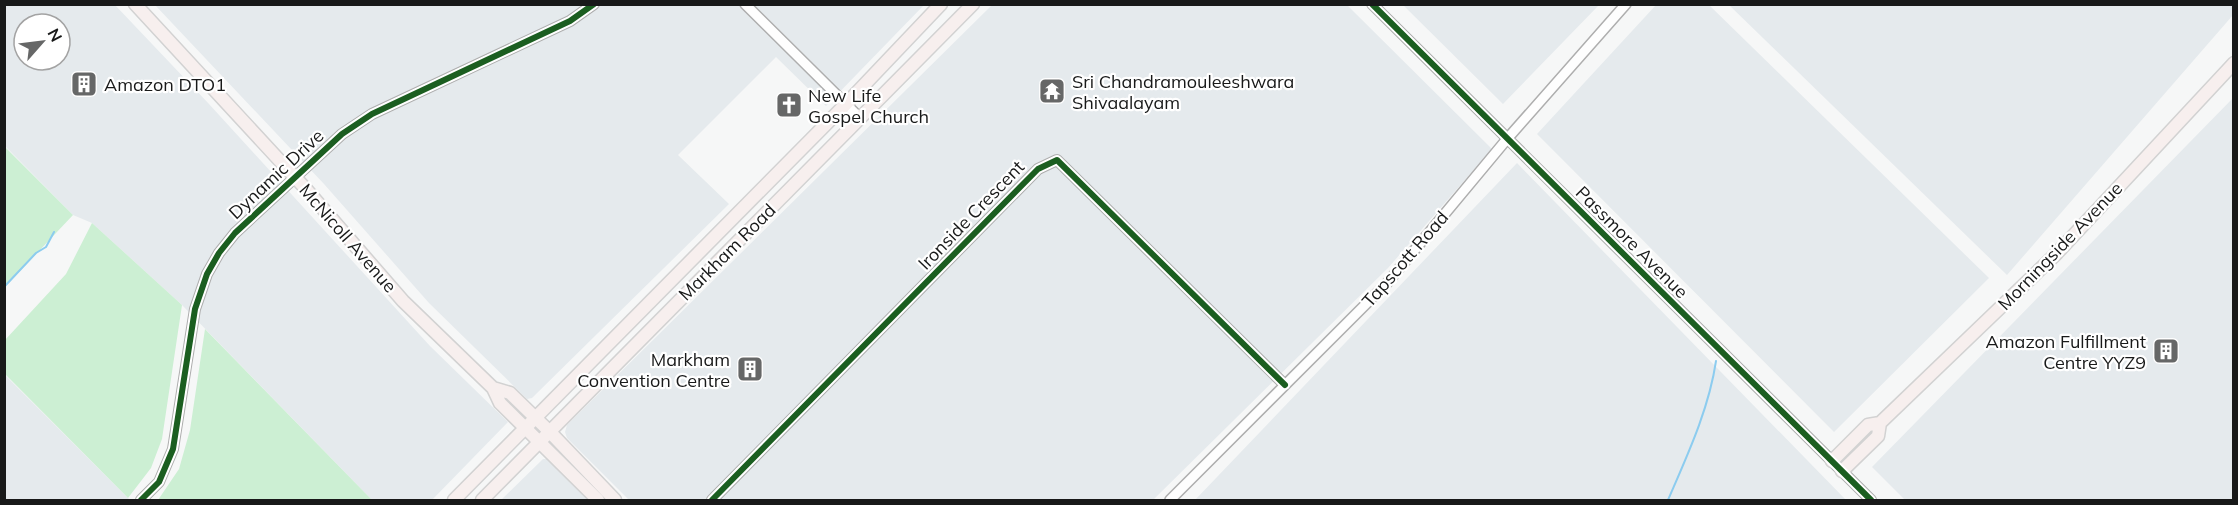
<svg xmlns="http://www.w3.org/2000/svg" width="2238" height="505" font-family="Mulish,sans-serif">
<rect width="100%" height="100%" fill="#f6f7f7"/>
<path fill="#e5eaed" fill-rule="evenodd" d="M2233 4V15L2007 275 1729 5Z
M4 5H115L209 104 430 346 508 422 432 500H372L182 305 92 223 73 215 5 146ZM24 24H60V60H24Z
M155 5H924L826 106 776 57 678 155 729 204 532 398 527 399 429 303 324 184Z
M992 5H1347L1492 149 1388 268 1153 500H629L567 438 565 432 567 425Z
M1403 5H1599L1503 104Z
M1656 5H1709L1989 278 1834 432 1537 134Z
M2233 98V500H1905L1872 467Z
M1517 163 1846 500H1195Z
M4 374 130 500H5Z
M543 459H550L595 500H501Z"/>
<path fill="#ccefd3" d="M4 146 73 215 5 287H4Z
M92 223 182 305 162 439 151 468 128 498 5 374V340L66 274Z
M205 329 372 500H158L179 469 190 430Z"/>
<g fill="none" stroke-linecap="round" stroke-linejoin="round">
<path stroke="#8cccef" stroke-width="2" d="M4 287 36 253 46 247 54 232
M1668 500C1687 456 1709 409 1716 361"/>
<defs>
<path id="minor" d="M745 4 860 118
M1372 4 1871 500
M141 500 159 482 173 449 195 309 207 274 219 253 235 233 342 134 372 114 570 21 594 4
M712 500 1038 169 1057 160 1285 385
M1170 500 1388 282 1507 139 1626 4"/>
<path id="major" d="M135 4 305 188 403 301 493 388 500 403 598 500
M493 388 510 393 549 431 615 500
M1832 461 1868 425 1880 423 2057 253 2234 63
M1842 471 1878 436 1880 423
M454 500 846 104 941 4
M482 500 973 4"/>
</defs>
<use href="#minor" stroke="#aeaeae" stroke-width="12"/>
<use href="#major" stroke="#d2d2d2" stroke-width="15"/>
<use href="#minor" stroke="#fefefe" stroke-width="9"/>
<use href="#major" stroke="#f7efee" stroke-width="12"/>
<defs>
<path id="cycleway" d="M1372 4 1871 500
M141 500 159 482 173 449 195 309 207 274 219 253 235 233 342 134 372 114 570 21 594 4
M712 500 1038 169 1057 160 1285 385"/>
</defs>
<use href="#cycleway" stroke="#fff" stroke-width="10"/>
<use href="#cycleway" stroke="#1b5e20" stroke-width="6"/>
</g>
<defs>
<symbol id="building-square" viewBox="-11 -11 22 22"><rect x="-9" y="-9" width="18" height="18" rx="4" fill="#666767" stroke="#fff"/><path d="M-4-6H4V6H1V3H-1V6H-4ZM-2.5-4.3h1.7v1.8h-1.7ZM.8-4.3h1.7v1.8H.8ZM-2.5-1h1.7V.8h-1.7ZM.8-1h1.7V.8H.8Z" fill="#fff"/></symbol>
<symbol id="temple-square" viewBox="-11 -11 22 22"><rect x="-9" y="-9" width="18" height="18" rx="4" fill="#666767" stroke="#fff"/><path d="M0-6L5-2H3V0L6.5 2.5H4V6H1.5V3h-3V6H-4V2.5H-6.5L-3 0V-2H-5Z" fill="#fff"/></symbol>
<symbol id="church-square" viewBox="-11 -11 22 22"><rect x="-9" y="-9" width="18" height="18" rx="4" fill="#666767" stroke="#fff"/><path d="M-1.2-6h2.4v3.5h3.3v2.4h-3.3V6h-2.4V-.1h-3.3v-2.4h3.3Z" fill="#fff"/></symbol>
</defs>
<g fill-rule="evenodd">
<use href="#building-square" x="69" y="69" width="30" height="30"/>
<use href="#temple-square" x="1037" y="76" width="30" height="30"/>
<use href="#church-square" x="774" y="90" width="30" height="30"/>
<use href="#building-square" x="2151" y="336" width="30" height="30"/>
<use href="#building-square" x="735" y="354" width="30" height="30"/>
</g>
<g text-anchor="middle" dominant-baseline="central" stroke-width="4.5" stroke-linejoin="round" paint-order="stroke">
<g font-size="18" fill="#181919" stroke="#fff" text-anchor="start">
<text x="1072" y="81">Sri Chandramouleeshwara<tspan x="1072" dy="21">Shivaalayam</tspan></text>
<text x="104" y="84">Amazon DTO1</text>
<text x="808" y="95">New Life<tspan x="808" dy="21">Gospel Church</tspan></text>
<text x="2146" y="341" text-anchor="end">Amazon Fulfillment<tspan x="2146" dy="21">Centre YYZ9</tspan></text>
<text x="730" y="359" text-anchor="end">Markham<tspan x="730" dy="21">Convention Centre</tspan></text>
</g>
<g font-size="18" fill="#181919" stroke="#fff">
<text transform="translate(276 174) rotate(-43)">Dynamic Drive</text>
<text transform="translate(971 215) rotate(-46)">Ironside Crescent</text>
<text transform="translate(348 238) rotate(49)">McNicoll Avenue</text>
<text transform="translate(1632 242) rotate(45)">Passmore Avenue</text>
<text transform="translate(2060 246) rotate(-46)">Morningside Avenue</text>
<text transform="translate(727 252) rotate(-45)">Markham Road</text>
<text transform="translate(1405 259) rotate(-49)">Tapscott Road</text>
</g>
</g>
<rect width="2238" height="505" fill="none" stroke="#181919" stroke-width="12"/>
<g transform="translate(42 42) rotate(62)"><circle r="28" fill="#ffffff" stroke="#a3a3a3" stroke-width="1.5"/>
<path d="M0-4.5L10 22L0 15L-10 22Z" fill="#666767"/>
<text y="-9" font-size="16" font-weight="bold" text-anchor="middle" fill="#181919">N</text>
</g>
</svg>
